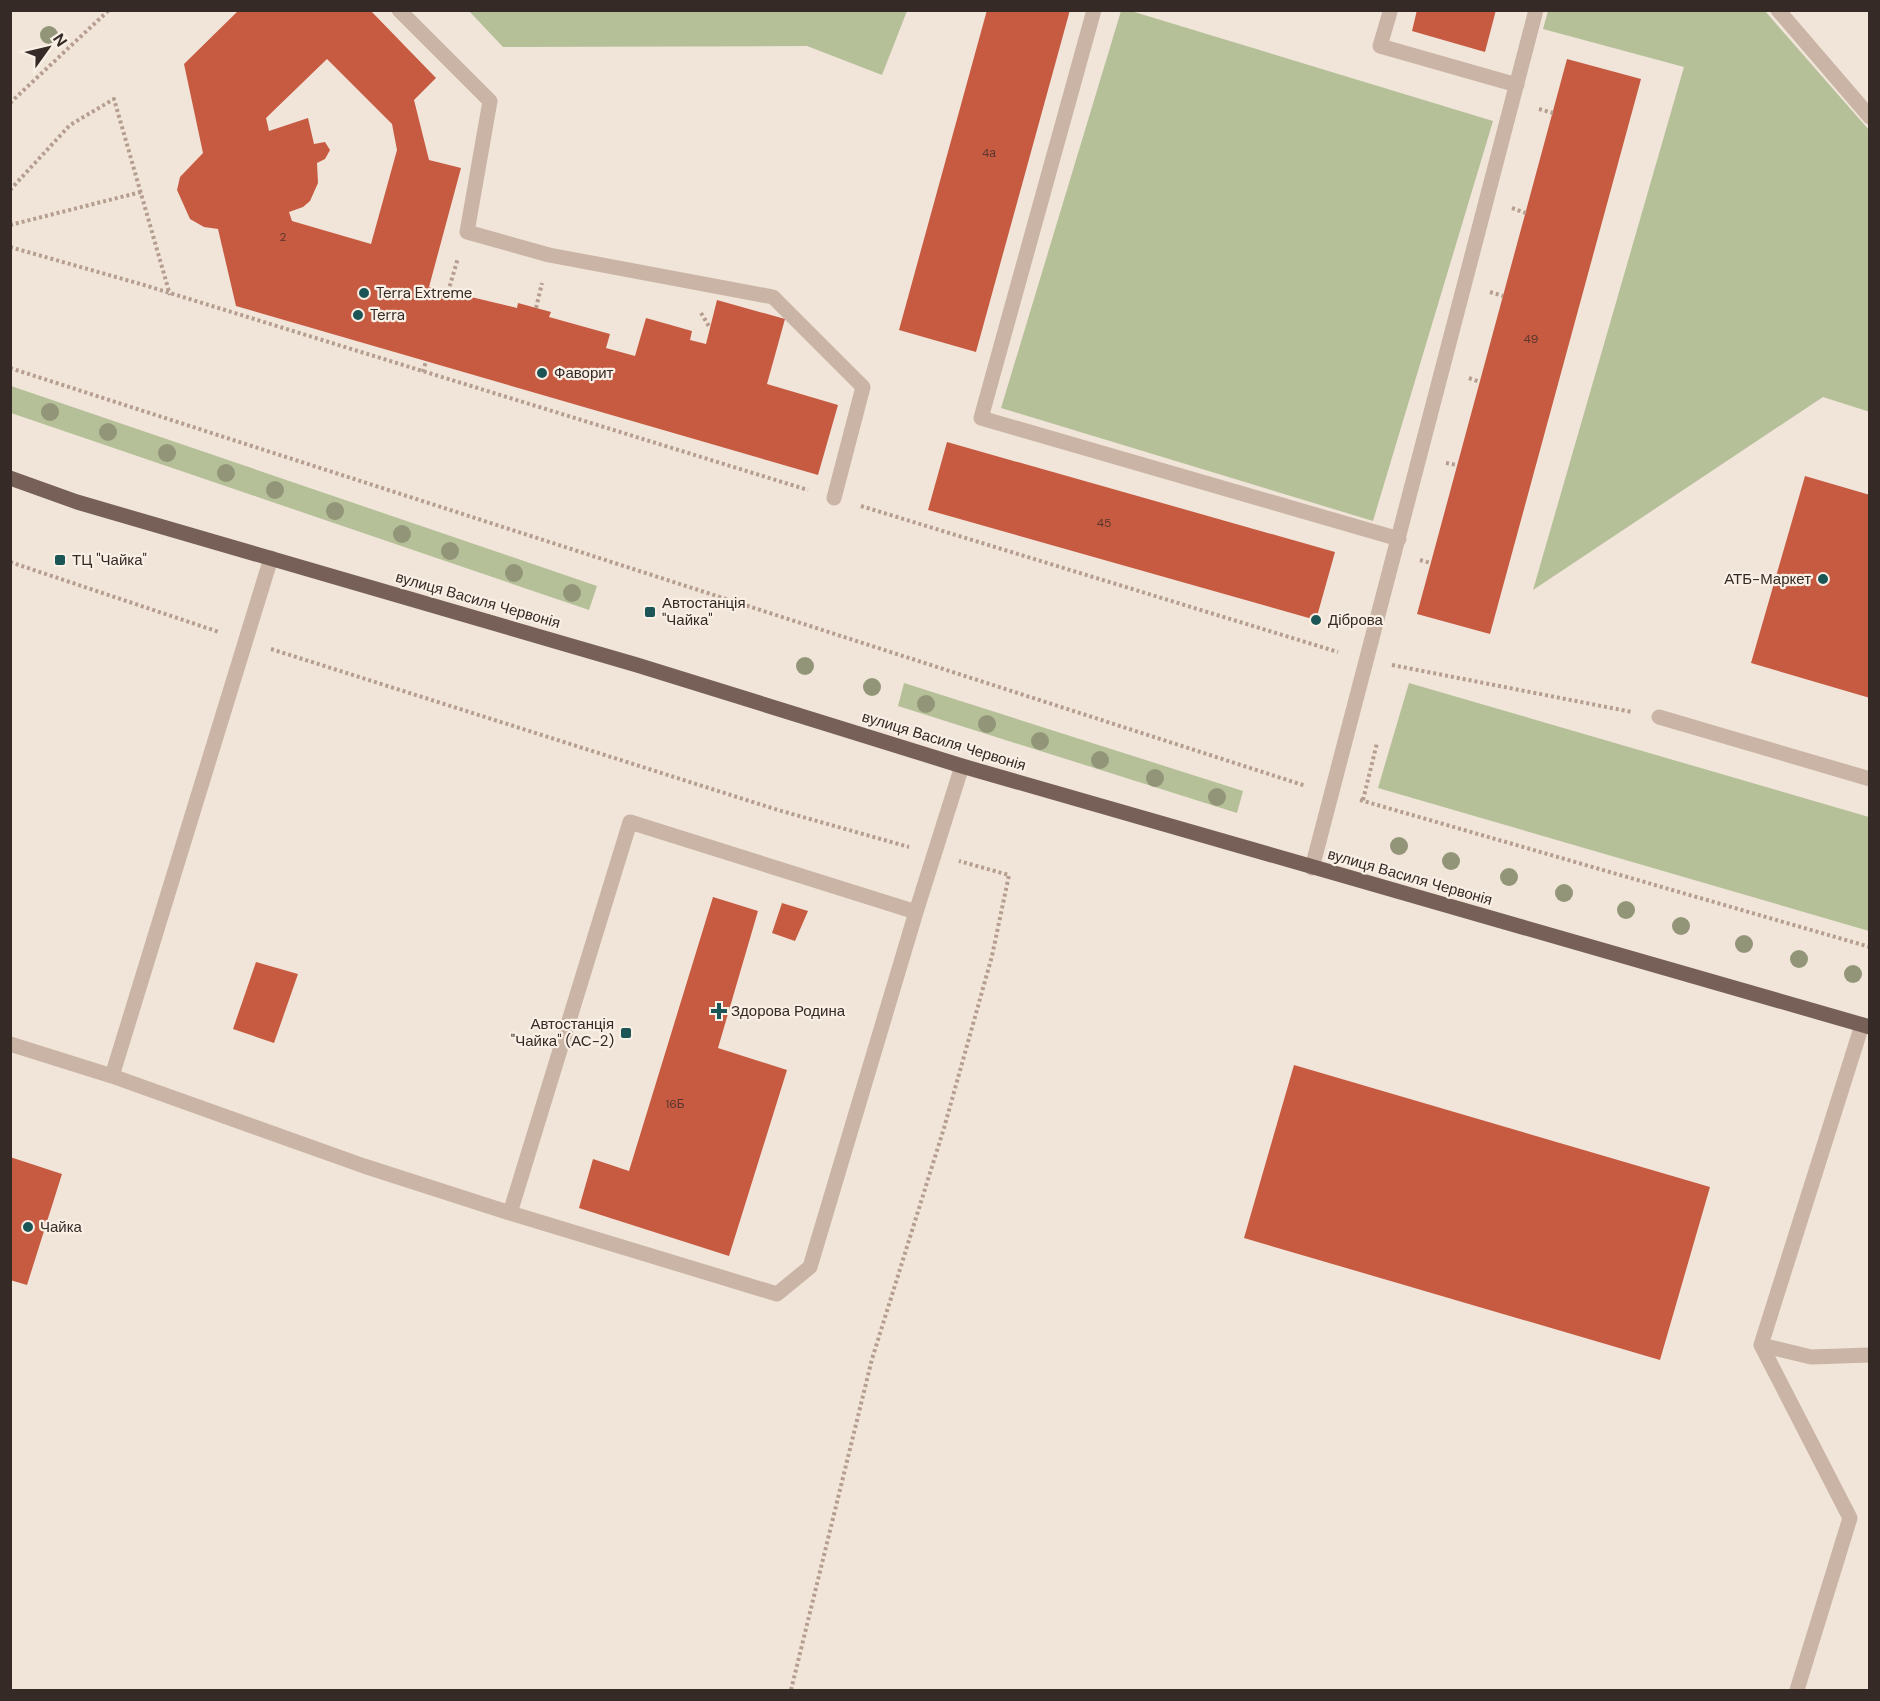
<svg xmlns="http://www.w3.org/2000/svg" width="1880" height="1701" font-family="'DM Sans',sans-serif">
<rect width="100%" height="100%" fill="#f1e5d9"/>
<path fill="#b5c099" d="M469 11H907L882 75 807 46 503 47Z
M1121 11H1131L1493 121 1373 521 1001 408Z
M1548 11H1765L1869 130 1870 412 1823 397 1533 590 1684 67 1543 29Z
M11 386 597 586 589 610 11 413Z
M904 683 1243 791 1237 813 898 706Z
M1409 683 1869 817V931L1378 788Z"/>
<path fill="#c65b42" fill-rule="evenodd" d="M239 10H370L436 78 414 100 429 160 461 168 429 287 517 308 518 303 551 312 549 317 610 334 606 348 635 356 646 318 692 331 690 340 706 344 717 300 785 319 767 384 838 405 818 475 236 306 218 229 204 227 190 219 177 190 180 177 203 153 184 64ZM327 59 392 124 397 150 371 244 292 221 289 212 303 207 310 201 318 183 317 163 325 159 330 150 325 142 314 144 308 118 269 131 266 118Z
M987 10H1070L976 352 899 330Z
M1417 10H1496L1485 52 1412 31Z
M1567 59 1641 79 1490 634 1417 614Z
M947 442 1335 552 1316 620 928 510Z
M1805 476 1870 495V698L1751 663Z
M713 897 758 911 718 1048 787 1070 729 1256 579 1208 593 1159 629 1171Z
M782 903 808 911 795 941 772 933Z
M256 962 298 974 274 1043 233 1029Z
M1294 1065 1710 1187 1660 1360 1244 1238Z
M10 1157 62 1174 27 1285 10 1280Z"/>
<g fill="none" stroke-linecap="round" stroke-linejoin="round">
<path stroke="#b59e8f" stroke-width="4" stroke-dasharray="3 3" stroke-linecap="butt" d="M10 103 109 10
M1539 109 1553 113
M10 190 70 125 114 99 170 295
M1512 208 1526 213
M10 225 141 192
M10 247 144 285 808 490
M448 292 458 258
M1490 292 1503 296
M536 308 542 283
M701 313 710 328
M10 368 1306 786
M423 372 426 361
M1469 378 1480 382
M1446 463 1457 465
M861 506 1338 652
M1420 560 1431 563
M10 562 219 632
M271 649 778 810 909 847
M1392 665 1632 712
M1360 800 1870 947
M1363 800 1377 743
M791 1690 872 1359 944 1128 992 956 1009 875 959 861"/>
<path stroke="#c9b4a5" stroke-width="15" d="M399 10 490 101 467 232 549 255 773 297 863 387 834 498
M1094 10 981 418 1399 539
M1778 10 1870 117
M1390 12 1380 46 1517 85
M1659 717 1870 779
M1312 868 1536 10
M916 912 630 822 510 1213 777 1294 810 1267 916 912 962 766
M1862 1025 1761 1345 1811 1357 1870 1355
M10 1044 112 1076 271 558
M112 1076 364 1166 510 1213
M1761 1345 1850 1518 1797 1690"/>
<path stroke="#776057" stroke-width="15" d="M10 478 77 502 637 665 962 766 1870 1027"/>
</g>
<g fill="#939579">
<circle cx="49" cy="35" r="9"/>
<circle cx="50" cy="412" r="9"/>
<circle cx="108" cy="432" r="9"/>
<circle cx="167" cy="453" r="9"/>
<circle cx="226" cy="473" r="9"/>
<circle cx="275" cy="490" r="9"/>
<circle cx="335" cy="511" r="9"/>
<circle cx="402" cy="534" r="9"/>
<circle cx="450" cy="551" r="9"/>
<circle cx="514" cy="573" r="9"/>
<circle cx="572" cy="593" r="9"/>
<circle cx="805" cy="666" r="9"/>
<circle cx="872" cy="687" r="9"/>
<circle cx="926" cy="704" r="9"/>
<circle cx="987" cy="724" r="9"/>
<circle cx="1040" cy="741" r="9"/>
<circle cx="1100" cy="760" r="9"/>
<circle cx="1155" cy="778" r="9"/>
<circle cx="1217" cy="797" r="9"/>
<circle cx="1399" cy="846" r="9"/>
<circle cx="1451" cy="861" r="9"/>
<circle cx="1509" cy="877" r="9"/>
<circle cx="1564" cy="893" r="9"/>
<circle cx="1626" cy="910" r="9"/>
<circle cx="1681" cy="926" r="9"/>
<circle cx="1744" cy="944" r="9"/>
<circle cx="1799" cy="959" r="9"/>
<circle cx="1853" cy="974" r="9"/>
</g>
<g fill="#1c5556" stroke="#f9efe5" stroke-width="2">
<circle cx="364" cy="293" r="6"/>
<circle cx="358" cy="315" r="6"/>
<circle cx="542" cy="373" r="6"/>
<rect x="54" y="554" width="12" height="12" rx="3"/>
<circle cx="1823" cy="579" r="6"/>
<rect x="644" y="606" width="12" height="12" rx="3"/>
<circle cx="1316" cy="620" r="6"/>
<path d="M716 1002h6v6h6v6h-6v6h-6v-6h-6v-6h6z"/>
<rect x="620" y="1027" width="12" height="12" rx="3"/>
<circle cx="28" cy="1227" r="6"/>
</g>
<g text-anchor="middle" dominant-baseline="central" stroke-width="4.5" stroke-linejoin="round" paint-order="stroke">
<g font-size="12" fill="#59362d">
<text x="989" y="153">4а</text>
<text x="283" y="237">2</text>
<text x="1531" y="339">49</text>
<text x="1104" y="523">45</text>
<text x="675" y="1104">16Б</text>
</g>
<g font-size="15" fill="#352a26" stroke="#f9efe5" text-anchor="start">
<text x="376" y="293">Terra Extreme</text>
<text x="370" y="315">Terra</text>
<text x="554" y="373">Фаворит</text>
<text x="72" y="560">ТЦ "Чайка"</text>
<text x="1811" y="579" text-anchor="end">АТБ-Маркет</text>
<text x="662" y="603">Автостанція<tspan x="662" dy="17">"Чайка"</tspan></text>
<text x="1328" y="620">Діброва</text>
<text x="731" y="1011">Здорова Родина</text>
<text x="614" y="1024" text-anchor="end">Автостанція<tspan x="614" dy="17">"Чайка" (АС-2)</tspan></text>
<text x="40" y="1227">Чайка</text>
</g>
<g font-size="15" fill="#352a26" stroke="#f9efe5">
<text transform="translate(478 600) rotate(16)">вулиця Василя Червонія</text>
<text transform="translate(944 741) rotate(17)">вулиця Василя Червонія</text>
<text transform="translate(1410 877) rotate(16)">вулиця Василя Червонія</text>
</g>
</g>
<rect width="1880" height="1701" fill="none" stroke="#352a26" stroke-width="24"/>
<g transform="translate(48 48) rotate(56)" stroke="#f9efe5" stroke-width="4.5" paint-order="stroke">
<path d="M0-4.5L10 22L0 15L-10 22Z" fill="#352a26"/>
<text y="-9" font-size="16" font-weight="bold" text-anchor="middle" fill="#352a26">N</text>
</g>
</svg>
